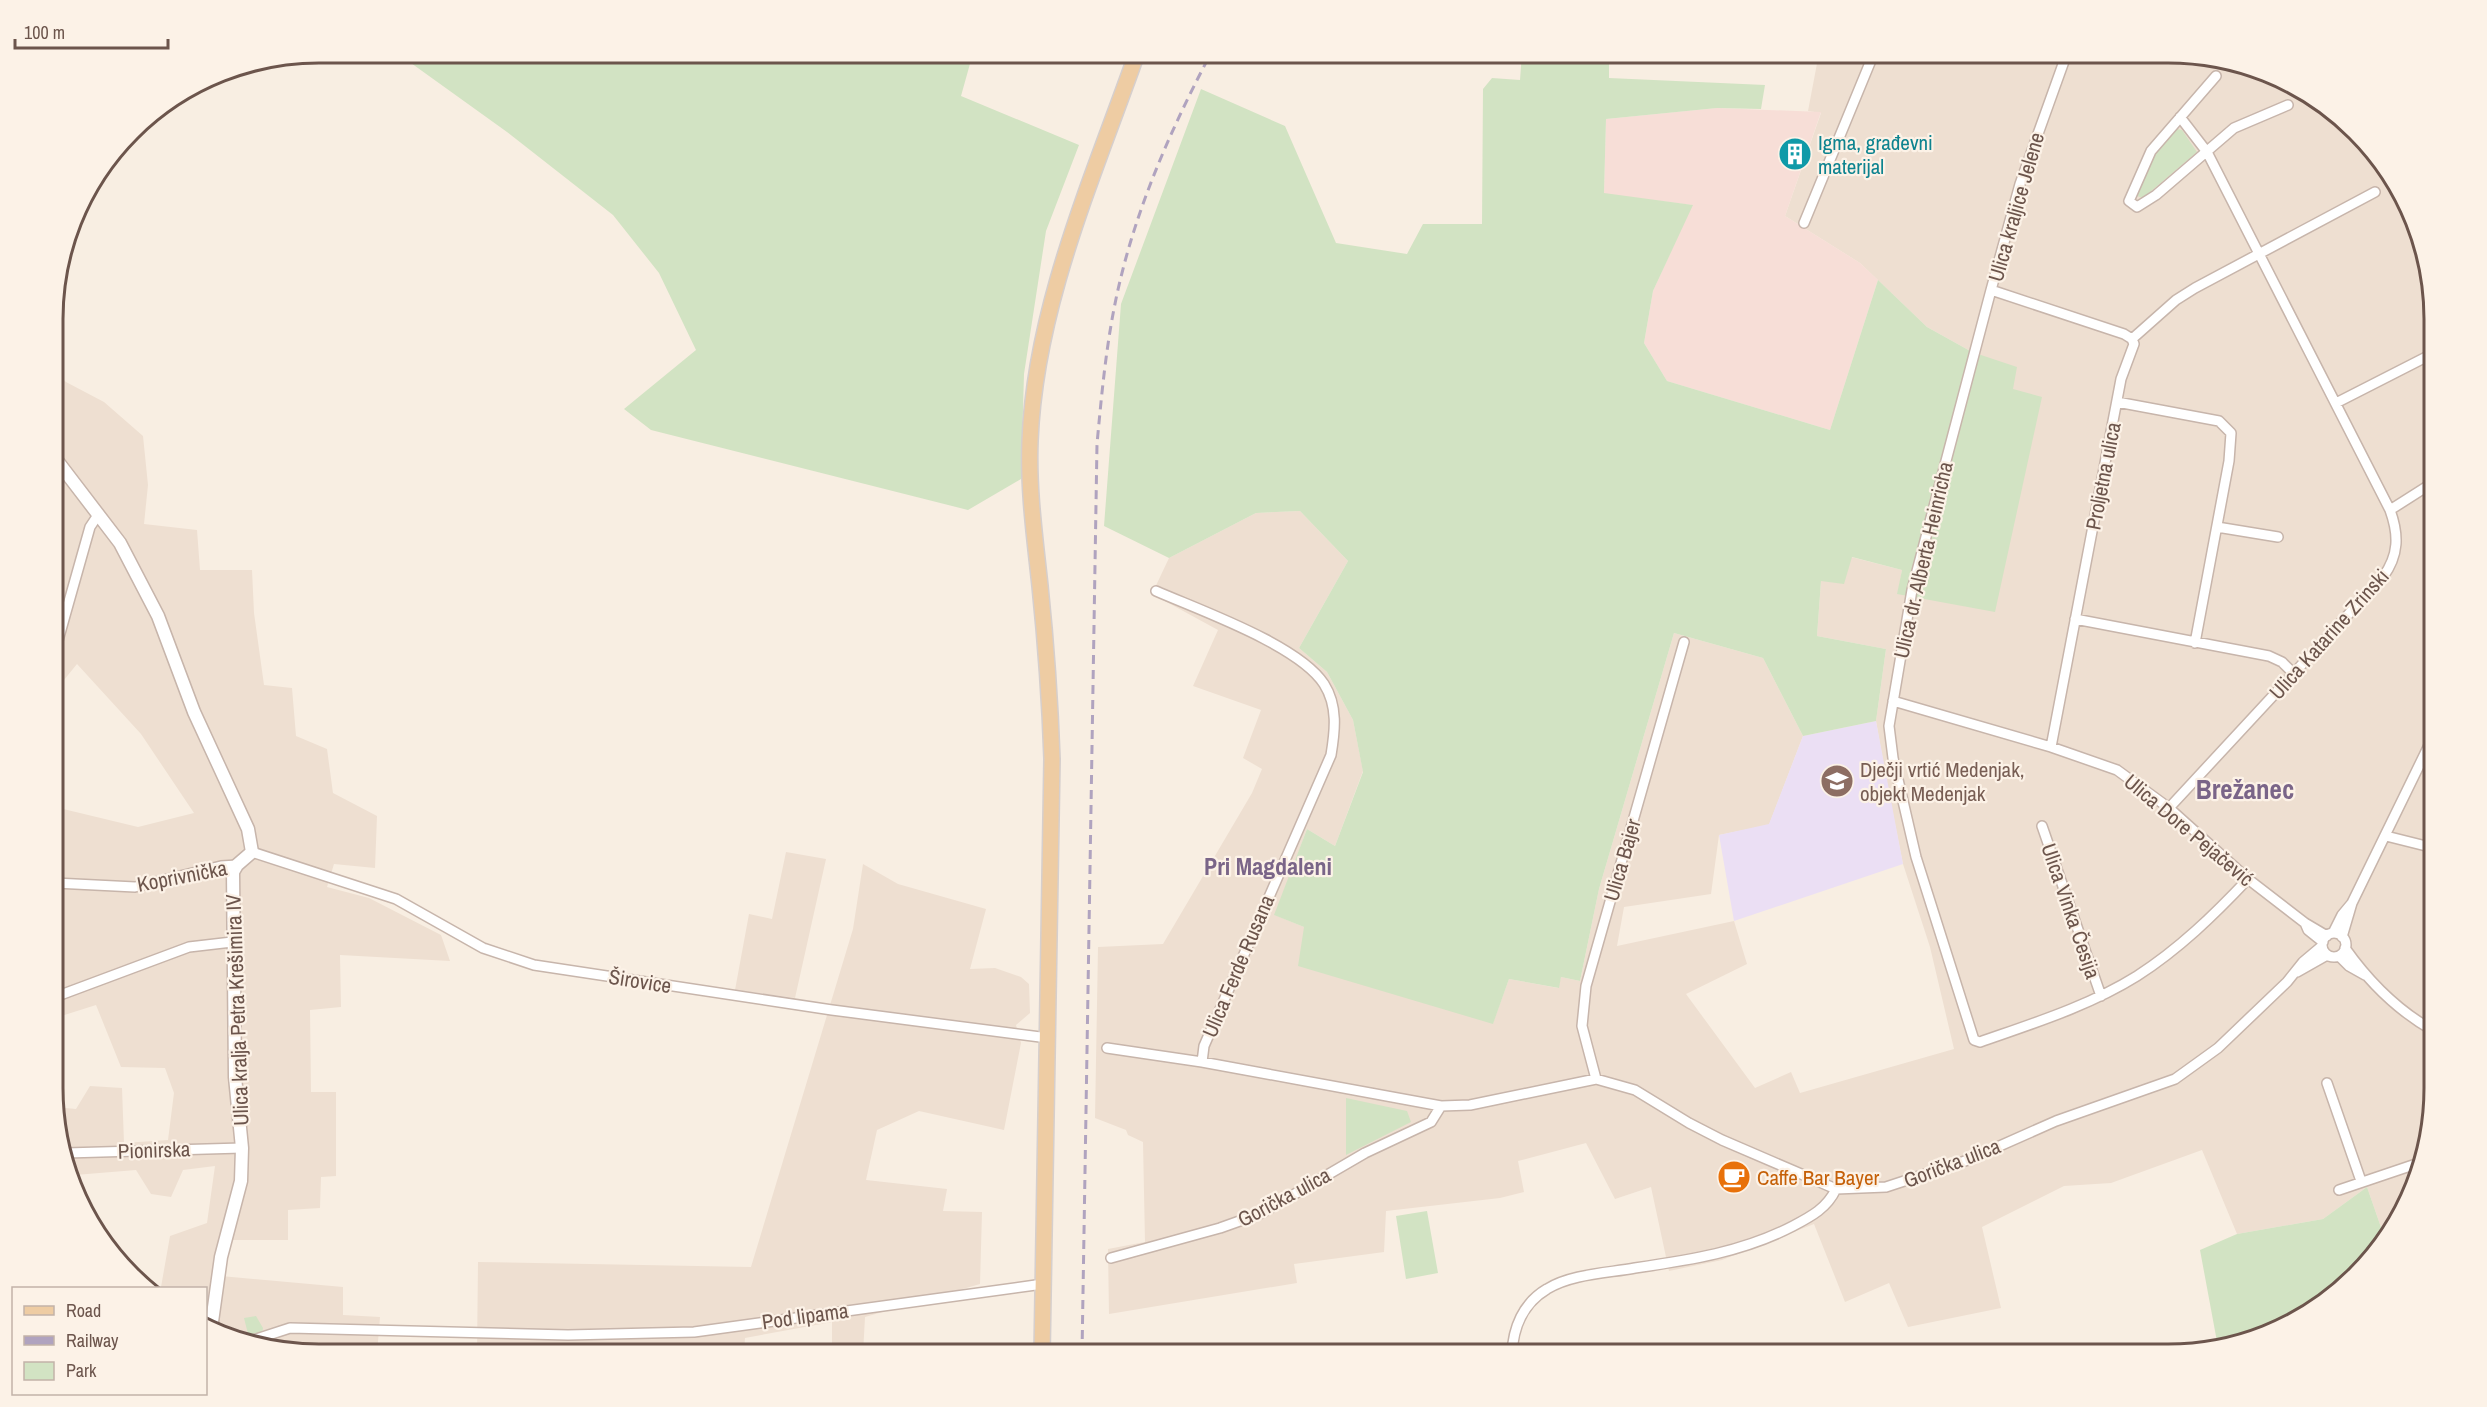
<svg xmlns="http://www.w3.org/2000/svg" width="2487" height="1407" font-family="'Archivo Narrow',sans-serif">
<rect width="100%" height="100%" fill="#f8eee2"/>
<path fill="#eedfd1" d="M1819 53H2168L2237 62 2301 88 2390 171 2420 233 2434 301V1105L2399 1221 2384 1236 2367 1187 2323 1219 2237 1234 2202 1150 2111 1183 2064 1186 1982 1227 2001 1308 1908 1327 1889 1283 1845 1302 1814 1224 1722 1260 1669 1271 1651 1187 1615 1199 1586 1143 1518 1161 1524 1192 1500 1198 1386 1211 1384 1252 1294 1264 1297 1283 1109 1314 1108 1249 1145 1242 1143 1142 1128 1135 1126 1130 1095 1118 1098 947 1163 944 1252 793 1262 769 1243 758 1261 710 1193 686 1218 630 1152 594 1169 558 1256 513 1300 511 1348 561 1299 648 1327 672 1353 720 1363 771 1335 846 1307 829 1275 915 1304 927 1493 1023 1509 979 1558 988 1561 977 1580 981 1599 889 1674 633 1763 658 1803 736 1769 825 1719 835 1711 894 1624 907 1617 946 1734 921 1747 964 1686 994 1755 1088 1791 1072 1800 1093 1954 1049 1930 947 1903 864 1888 789 1876 721 1886 649 1817 636 1821 581 1851 557 1902 570 1898 594 2013 389 1972 352 1927 327 1860 263 1785 216 1821 113 1808 111Z
M55 372 66 382 104 402 143 436 148 485 144 524 197 530 200 570H252L254 613 264 685 292 688 296 736 327 749 333 793 377 816 375 868 334 864 327 887 369 898 441 935 450 961 340 955 341 1007 310 1010 311 1092H336V1176L321 1177 320 1208 288 1210V1240H231L221 1276 343 1287V1315L380 1317 377 1354H319L250 1345 206 1327V1288H157L161 1287 170 1236 207 1223 215 1166 183 1170 171 1197 151 1194 136 1170 75 1175 55 1122V1107L76 1109 90 1086 122 1088 124 1143 168 1140 174 1093 165 1068 121 1067 96 1005 55 1018V807L138 827 194 813 141 734 77 664 55 691V572L59 548 55 546Z
M786 852 826 859 795 998 735 990 749 914 772 919Z
M863 864 898 884 986 909 970 969 995 968 1021 977 1029 984 1030 1013 1016 1025 1021 1043 1004 1130 919 1111 877 1130 866 1180 947 1189 943 1211 982 1212 980 1284 865 1317 863 1354H832V1322L745 1338 744 1354H477L478 1262 751 1267 853 929Z"/>
<path fill="#f7ded7" d="M1717 108 1821 112 1785 216 1860 263 1878 280 1830 430 1667 381 1644 343 1653 291 1692 205 1604 194 1606 119Z"/>
<path fill="#ebdff4" d="M1876 721 1903 864 1734 921 1719 835 1769 824 1803 736Z"/>
<path fill="#d2e3c3" d="M397 53H973L961 96 1079 145 1046 231 1024 374 1021 479 968 510 651 430 624 409 696 350 659 273 613 215 507 132Z
M1522 53H1609V78L1765 85 1761 109 1717 108 1606 119 1604 193 1693 205 1653 291 1644 343 1667 381 1830 430 1878 280 1927 327 1972 352 2017 367 2013 389 2042 397 1995 612 1897 594 1902 570 1852 557 1844 584 1821 581 1817 636 1886 649 1876 721 1803 736 1763 658 1674 633 1599 889 1580 981 1561 977 1559 988 1509 979 1493 1024 1298 966 1304 927 1274 915 1307 829 1335 846 1363 772 1353 720 1327 672 1299 648 1348 561 1300 511 1256 513 1169 558 1104 526 1121 304 1201 89 1285 126 1336 243 1407 254 1423 224H1482L1483 89 1492 78 1520 80Z
M2177 129 2182 130 2197 152 2143 198 2137 196 2155 155Z
M1346 1098 1407 1111 1411 1122 1346 1155Z
M2367 1187 2384 1236 2316 1310 2253 1340 2218 1347 2200 1250 2237 1234 2323 1219Z
M1427 1211 1438 1273 1406 1279 1396 1216Z
M256 1316 263 1328 262 1334 249 1338 244 1318Z"/>
<g fill="none" stroke-linecap="round" stroke-linejoin="round">
<defs>
<path id="minor" d="M2216 76 2151 151 2129 201 2137 207 2156 195 2234 128 2288 105
M1804 223 1874 53
M1991 290 1912 590 1889 726 1893 758 1916 857 1974 1040 1980 1042C2034 1023 2089 1006 2137 976 2179 949 2214 915 2248 879
M2132 339 2176 300 2195 288 2375 192
M2117 402 2219 421 2231 433 2229 461 2195 643
M2336 403 2434 353
M2390 510 2434 482
M2217 527 2278 537
M1156 591C1199 610 1299 645 1324 684 1338 706 1335 731 1331 755L1204 1046 1202 1062
M2075 619 2269 656 2282 662 2294 674
M55 651 90 527 98 515
M1893 701 2051 747 2117 770 2169 808 2248 879 2305 923 2327 936
M2051 747 2121 379 2134 344 2132 339 2124 334 1991 290 2020 184 2067 53
M2169 808 2383 577C2399 555 2399 535 2390 510L2207 152 2180 117
M2042 826 2101 996
M2386 836 2434 848
M252 852 396 899 483 948 534 965 832 1010 1048 1038
M55 883 135 887 221 866 237 865
M2305 923 2308 930 2323 942
M2333 933 2342 915 2352 903 2434 735
M2322 945a12 12 0 1 1 24 0a12 12 0 1 1-24 0Z
M2342 937 2352 903
M2345 948C2369 982 2398 1011 2434 1031
M2339 956 2349 966 2365 975
M2297 972 2327 955
M55 997 189 947 232 942
M1107 1048 1202 1062 1441 1106 1470 1105 1596 1079 1635 1090 1689 1123 1722 1140 1836 1189 1886 1187 1968 1160 2056 1121 2175 1079 2218 1048 2287 982 2303 962 2322 946
M1596 1079 1582 1026 1586 986 1684 642
M2327 1083 2361 1181
M66 1153 242 1148
M2339 1190 2416 1164
M1111 1258 1220 1228 1262 1213 1365 1153 1431 1122 1441 1106
M244 1343 290 1328 568 1335 694 1332 1043 1284
M1512 1354C1513 1328 1523 1303 1547 1289 1571 1274 1608 1273 1635 1268 1690 1260 1743 1252 1793 1226 1812 1216 1827 1208 1836 1189"/>
<path id="tertiary" d="M55 458 120 543 158 616 194 712 248 829 252 852 237 865 233 872 235 1077 242 1148 241 1181 221 1257 211 1329"/>
<path id="primary" d="M1042 1354 1052 759C1050 701 1046 644 1040 586 1035 539 1028 489 1030 441 1035 307 1093 178 1137 53"/>
</defs>
<use href="#minor" stroke="#c7b5ab" stroke-width="12"/>
<use href="#tertiary" stroke="#c7b5ab" stroke-width="15"/>
<use href="#primary" stroke="#d6cfcd" stroke-width="18"/>
<use href="#minor" stroke="#fff" stroke-width="9"/>
<use href="#tertiary" stroke="#fff" stroke-width="12"/>
<use href="#primary" stroke="#eecca3" stroke-width="15"/>
<path stroke="#b0a3bf" stroke-width="3" stroke-dasharray="9 6" stroke-linecap="butt" d="M1082 1354 1097 444C1102 390 1107 335 1120 281 1139 201 1173 125 1211 53"/>
</g>
<defs>
<symbol id="building-disc" viewBox="-11 -11 22 22"><circle r="9.5" fill="#0f9aa8" stroke="#fcf2e7"/><path d="M-4-6H4V6H1V3H-1V6H-4ZM-2.5-4.3h1.7v1.8h-1.7ZM.8-4.3h1.7v1.8H.8ZM-2.5-1h1.7V.8h-1.7ZM.8-1h1.7V.8H.8Z" fill="#fff"/></symbol>
<symbol id="school-disc" viewBox="-11 -11 22 22"><circle r="9.5" fill="#8d6e63" stroke="#fcf2e7"/><path d="M0-5L7-2L0 1L-7-2ZM-4 1L0 2.5L4 1V4Q0 6-4 4Z" fill="#fff"/></symbol>
<symbol id="cafe-disc" viewBox="-11 -11 22 22"><circle r="9.5" fill="#e8710a" stroke="#fcf2e7"/><path d="M-5.5-4.5H6V0H3Q3 3.5 0 3.5H-2.5Q-5.5 3.5-5.5 0ZM3-3.2v2h1.7v-2ZM-6 4.5H4V6H-6Z" fill="#fff"/></symbol>
</defs>
<g fill-rule="evenodd">
<use href="#building-disc" x="1776" y="135" width="38" height="38"/>
<use href="#school-disc" x="1818" y="762" width="38" height="38"/>
<use href="#cafe-disc" x="1715" y="1158" width="38" height="38"/>
</g>
<g text-anchor="middle" dominant-baseline="central" stroke-width="4.5" stroke-linejoin="round" paint-order="stroke">
<g font-size="21" fill="#0d838f" stroke="#fcf2e7" text-anchor="start">
<text x="1818" y="142">Igma, građevni<tspan x="1818" dy="24">materijal</tspan></text>
</g>
<g font-size="21" fill="#6c554c" stroke="#fcf2e7">
<text transform="translate(2016 207) rotate(-74)">Ulica kraljice Jelene</text>
<text transform="translate(2103 476) rotate(-79)">Proljetna ulica</text>
<text transform="translate(1923 560) rotate(-77)">Ulica dr. Alberta Heinricha</text>
<text transform="translate(2329 634) rotate(-48)">Ulica Katarine Zrinski</text>
<text transform="translate(2189 830) rotate(40)">Ulica Dore Pejačević</text>
<text transform="translate(1622 860) rotate(-74)">Ulica Bajer</text>
<text transform="translate(182 876) rotate(-11)">Koprivnička</text>
<text transform="translate(2071 911) rotate(71)">Ulica Vinka Česija</text>
<text transform="translate(1238 966) rotate(-67)">Ulica Ferde Rusana</text>
<text transform="translate(640 981) rotate(9)">Širovice</text>
<text transform="translate(237 1010) rotate(-92)">Ulica kralja Petra Krešimira IV</text>
<text transform="translate(154 1150) rotate(-2)">Pionirska</text>
<text transform="translate(1952 1163) rotate(-21)">Gorička ulica</text>
<text transform="translate(1284 1197) rotate(-28)">Gorička ulica</text>
<text transform="translate(805 1316) rotate(-8)">Pod lipama</text>
</g>
<g font-size="21" fill="#785e54" stroke="#fcf2e7" text-anchor="start">
<text x="1860" y="769">Dječji vrtić Medenjak,<tspan x="1860" dy="24">objekt Medenjak</tspan></text>
</g>
<g font-size="21" fill="#c56008" stroke="#fcf2e7" text-anchor="start">
<text x="1757" y="1177">Caffe Bar Bayer</text>
</g>
<g font-size="24" font-weight="bold" fill="#7a6588" stroke="#fcf2e7">
<text x="1268" y="866">Pri Magdaleni</text>
</g>
<g font-size="27" font-weight="bold" fill="#7a6588" stroke="#fcf2e7">
<text x="2245" y="789">Brežanec</text>
</g>
</g>
<path d="M0 0H2487V1407H0ZM319 63H2168A256 256 0 0 1 2424 319V1088A256 256 0 0 1 2168 1344H319A256 256 0 0 1 63 1088V319A256 256 0 0 1 319 63Z" fill="#fcf2e7" fill-rule="evenodd"/>
<path fill="none" stroke="#6c554c" stroke-width="3" d="M319 63H2168A256 256 0 0 1 2424 319V1088A256 256 0 0 1 2168 1344H319A256 256 0 0 1 63 1088V319A256 256 0 0 1 319 63Z"/>
<rect x="12" y="1287" width="195" height="108" fill="#fcf2e7" stroke="#c2b3a9" stroke-width="1.5"/>
<rect x="24" y="1306" width="30" height="9" fill="#eecca3" stroke="#c2b3a9" stroke-width="1.5"/>
<text x="66" y="1317" font-size="18" fill="#6c554c">Road</text>
<rect x="24" y="1336" width="30" height="9" fill="#b0a3bf" stroke="#c2b3a9" stroke-width="1.5"/>
<text x="66" y="1347" font-size="18" fill="#6c554c">Railway</text>
<rect x="24" y="1362" width="30" height="18" fill="#d2e3c3" stroke="#c2b3a9" stroke-width="1.5"/>
<text x="66" y="1377" font-size="18" fill="#6c554c">Park</text>
<path d="M15 39v9h153v-9" fill="none" stroke="#6c554c" stroke-width="3"/>
<text x="24" y="39" font-size="18" fill="#6c554c" stroke="#fcf2e7" stroke-width="4.5" paint-order="stroke">100 m</text>
</svg>
